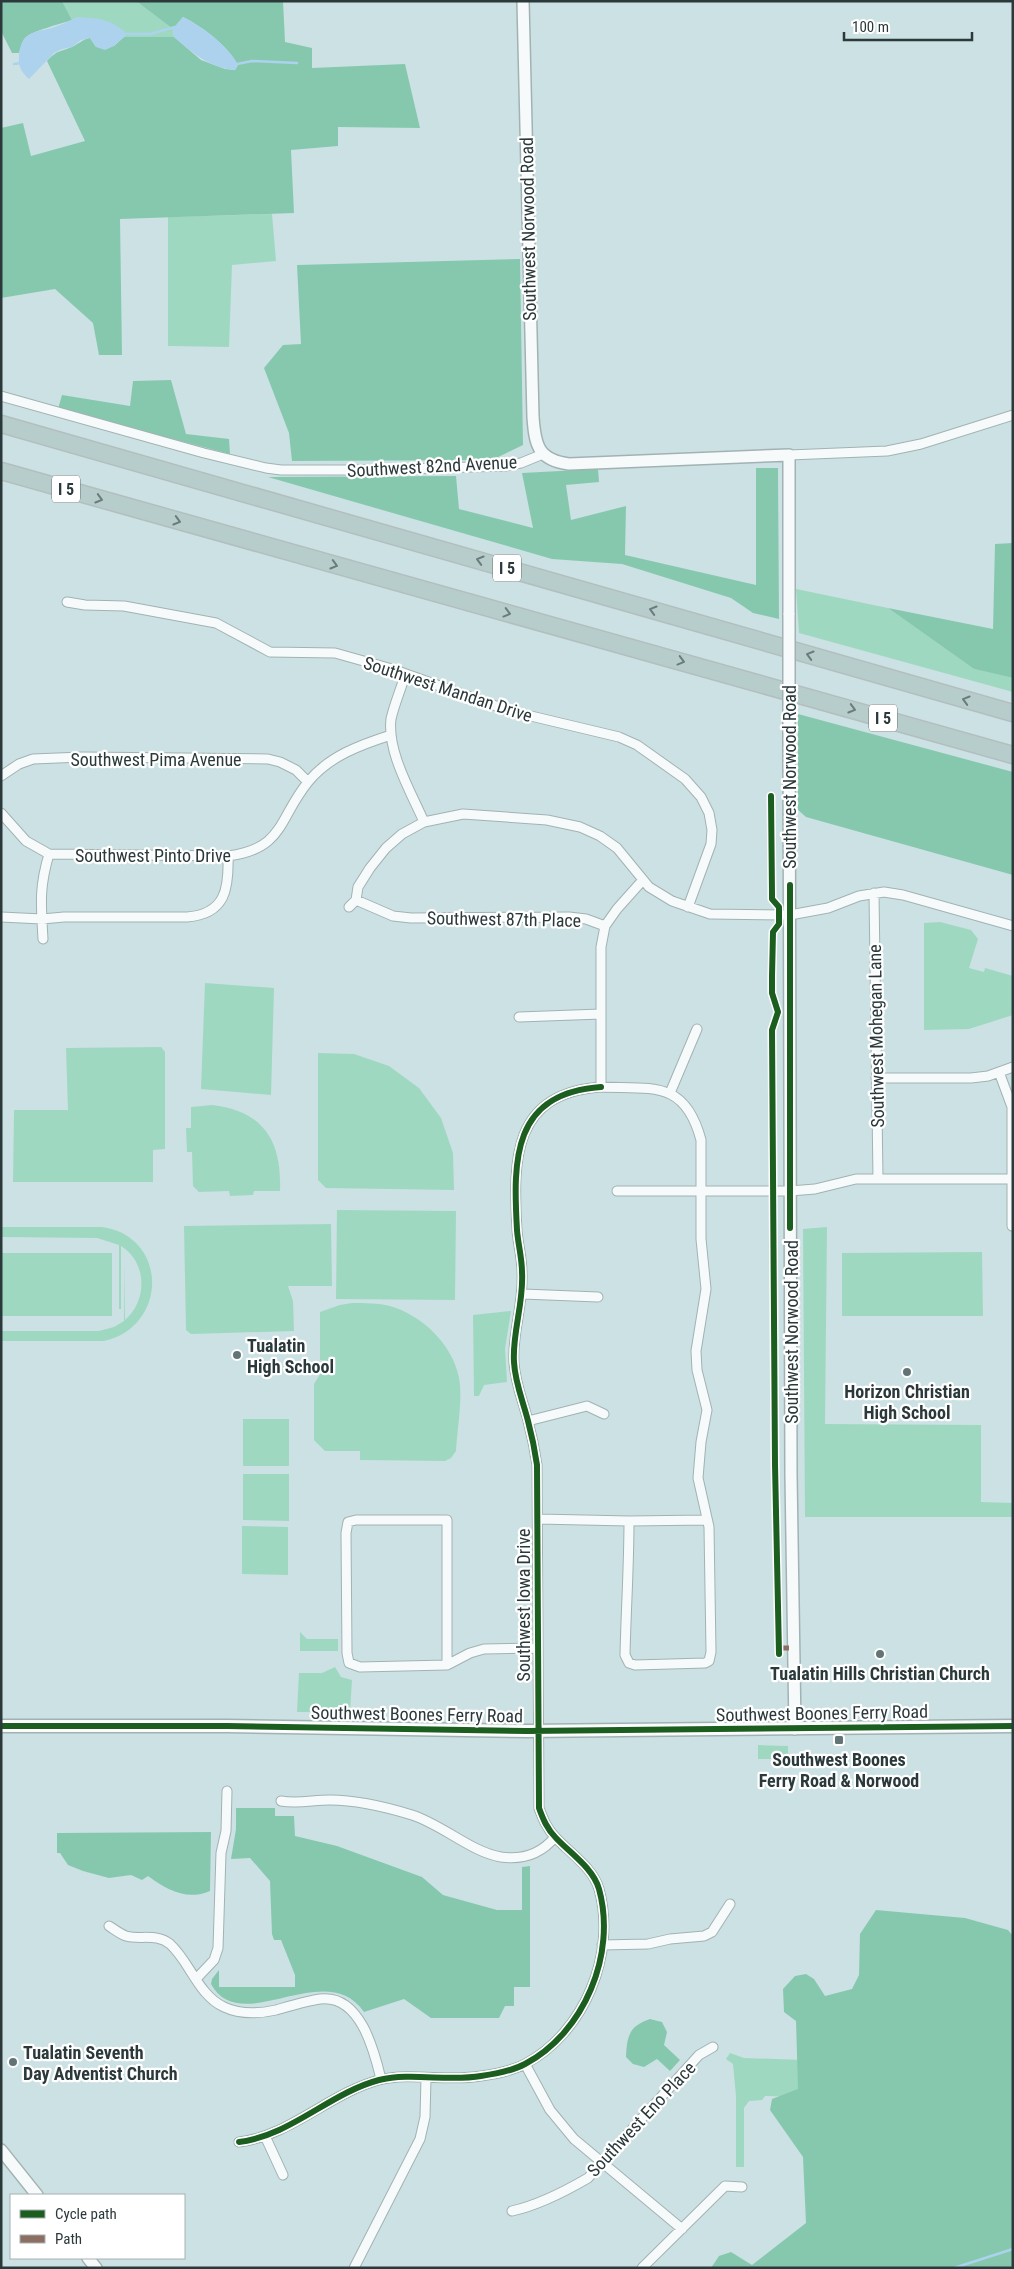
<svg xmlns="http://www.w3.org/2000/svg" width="1014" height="2269" font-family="'Roboto Condensed',sans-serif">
<rect width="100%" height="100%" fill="#cce1e3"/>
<path fill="#9fd8c1" d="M62 1H136L173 29 174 37H124L126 34 78 17 72 20Z
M272 214 276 261 232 265 229 347 168 346V217Z
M796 589 888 608 974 669 1013 678V692L799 633Z
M940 922 971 930 978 939 969 968 984 972 985 968 1013 976V1015L969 1029 924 1030V923Z
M205 983 274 988 271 1095 201 1089Z
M161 1047 165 1052V1149L153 1150V1182H13L14 1110H68L66 1048Z
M318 1053 354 1054 389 1066 419 1088 441 1118 453 1153 454 1190 326 1188 318 1180Z
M212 1105C264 1111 282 1141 280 1191H254L253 1195 230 1196 229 1191 199 1192 193 1186 192 1152H187L186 1128H191V1107Z
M337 1210 456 1211 455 1300 336 1299Z
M331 1224 332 1286H288L293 1301 294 1331 191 1334 186 1330 184 1226Z
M1 1227H102C168 1236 169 1326 104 1341H1V1331H99L114 1327 124 1321V1264L125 1320C148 1300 147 1262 121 1246V1309H119V1245L97 1238 1 1237Z
M827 1227 825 1424 981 1425V1502L1013 1503V1517H805L803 1229Z
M982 1252 983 1316H842V1253Z
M1 1253H112V1316H1Z
M352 1303C365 1303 378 1303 390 1306 422 1315 453 1345 459 1378 463 1397 457 1431 456 1451L451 1458 445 1461 360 1460V1451H325L314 1440V1384L328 1361 320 1360V1312L340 1305Z
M511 1311 505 1349 507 1382 484 1385 479 1396H474L473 1315Z
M243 1419H289V1466H243Z
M243 1474H289V1521L243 1520Z
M242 1526 288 1527V1575L242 1574Z
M300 1632 307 1639H338V1651H300Z
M335 1667 341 1677 352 1680 350 1712H297L299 1673H322Z
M758 1745 788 1746V1759H758Z
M730 2053 744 2058 803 2060 804 2097 765 2096 762 2100 749 2101 744 2108V2167H736V2096L733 2064 726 2059Z"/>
<path fill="#86c8ae" d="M1 1H62L72 20C61 24 31 31 25 38 22 41 21 49 19 53H12L1 31Z
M136 1H283L285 42 312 48V68L405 64 420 128 338 127V146L291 150 294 213 120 219 122 355H99L93 323 55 289 1 298V128L23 123 31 156 85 141 47 61C57 50 60 52 72 47 79 44 81 40 90 38L96 47 114 46 124 37H174L201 60 225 69 235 70 238 65C227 45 203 27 183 17L173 29Z
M520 259 523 445 492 460 292 461 289 433 264 368 283 345 301 344 297 265Z
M171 380 186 434 229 439 230 454 58 409 62 395 130 406 133 381Z
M756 468H778L779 619 753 613 731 598 622 564 552 559 268 477 456 476 459 509 533 528 522 473 598 469 599 482 566 485 571 520 626 506 625 555 756 585Z
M1013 543V678L974 669 888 608 993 629 995 544Z
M798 714 1013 772V875L806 817 798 810Z
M236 1808H275V1816H294L295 1836 337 1846 422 1877 443 1895 497 1910H522V1867L530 1866V1987H514V2006H505L499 2018H431L404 1999 364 2012C325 1956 241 2039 211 1984L212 1979 219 1970V1987H295V1975L281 1940H274L272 1934 270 1881 250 1858 231 1859 236 1829Z
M211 1832 210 1891C187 1901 167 1890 148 1876L142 1880 131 1875 109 1878 83 1871 68 1865 60 1853H57V1833Z
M876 1910 965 1918 1008 1930 1013 1936V2268H711L719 2256 731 2252 752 2265 806 2223 803 2157 770 2110 772 2099 798 2089 796 2021 784 2012 783 1989 795 1976 806 1974 814 1979 825 1996 852 1989 859 1975 860 1934Z
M650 2019 662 2022 667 2032 664 2045 680 2060 670 2071 657 2059 644 2067 633 2064 626 2057C627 2036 629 2026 650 2019Z"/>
<path fill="#acd2ee" d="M78 17C97 18 112 19 127 34L114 46 105 50 96 47 90 38 81 40 72 47 62 49 54 53 29 79C21 72 18 66 19 55 21 33 34 32 52 28 61 25 69 21 78 17Z
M183 17C203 27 227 45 238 65L235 70C210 68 193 53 174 37L173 29Z"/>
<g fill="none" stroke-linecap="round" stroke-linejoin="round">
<path stroke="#acd2ee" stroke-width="2.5" d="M124 34H150L175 27
M14 64 21 63
M237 64 252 61 297 63
M954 2268 1013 2249"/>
<defs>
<path id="minor" d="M1 396 204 453 266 468 281 470H371L505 466 521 463 543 454
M789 455 887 451 921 444 1013 415
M67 602 85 605 124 606 216 623 270 652 335 653 392 669 510 711 619 737 637 745 685 779 701 797 709 813 712 830 711 844 688 907
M405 675C401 689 394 705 391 719 387 752 411 792 424 822
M1 776 19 764 33 759 82 757 268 759 280 762 296 770 308 782
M1 813 26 841 49 854 228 856C284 849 278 819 308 782 329 756 360 745 391 735
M874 893 878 1179
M356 900 358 887 370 868 386 848 402 834 424 822 463 814 547 820 580 827 600 836 617 848 649 887 672 901 710 914 790 915 828 908 859 896 884 892 903 895 1013 926
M349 907 356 900 393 916 411 918 569 917 586 919 605 926 617 909 642 881
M1 917 42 919 64 917H187C226 914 229 888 228 856
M605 926 601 947V1087C653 1089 685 1080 701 1140V1239L706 1289 696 1351 697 1370 707 1410 701 1442 698 1478 709 1527 711 1652 709 1661 705 1663 635 1665 629 1663 625 1655C626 1610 629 1566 629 1521
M43 939C41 904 39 888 49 854
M519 1017 601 1014
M999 1072 1012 1107V1226
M876 1078H971L988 1076 1013 1067
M670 1093 697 1029
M617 1191H790L815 1189 856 1179H1012
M523 1294 598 1297
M528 1421 587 1406 604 1414
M538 1519 629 1521 707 1520
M447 1665V1520H356L348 1522 346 1533 347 1653 349 1663 360 1667 447 1665 470 1653 484 1649 538 1648
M281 1801C298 1804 313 1800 330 1800 357 1800 386 1807 412 1815 443 1825 471 1852 501 1857 523 1860 541 1854 555 1837
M109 1926C114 1929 120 1934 126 1936 140 1940 157 1933 170 1944 190 1962 198 1995 224 2007 241 2015 258 2014 276 2010 290 2006 306 2001 320 1999 360 1994 374 2050 381 2079
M602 1945 648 1944 670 1939 704 1936 712 1932 730 1904
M196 1979 214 1960 218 1948 221 1853 226 1831 227 1791
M525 2064 550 2110 574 2139 682 2229
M265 2136 283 2175
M239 2142C290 2136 330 2093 379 2080 412 2072 448 2082 481 2076 495 2074 512 2071 525 2064 584 2033 617 1954 599 1889 593 1868 570 1853 556 1838 547 1829 543 1819 539 1808L537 1465C535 1451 532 1436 528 1421 523 1401 515 1383 514 1362 512 1333 524 1303 522 1272 522 1258 518 1244 517 1230 513 1160 512 1093 601 1087
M512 2211C539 2205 564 2192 588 2178L699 2055 713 2047
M354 2268 420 2139 425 2117 426 2078
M642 2268 725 2186 742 2187"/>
<path id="tertiary" d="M523 1 533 417C535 445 538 460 569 464L789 455V615
M789 731 791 1475 795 1729
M1 2150 37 2195
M88 2258 96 2268"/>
<path id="secondary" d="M1 1726H227L527 1731 1013 1726"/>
<path id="motorway" d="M1 424 1013 713
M1 471 1013 755"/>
</defs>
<use href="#minor" stroke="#a2b2b3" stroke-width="11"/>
<use href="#tertiary" stroke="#a2b2b3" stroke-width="14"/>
<use href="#secondary" stroke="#a2b2b3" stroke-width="15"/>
<use href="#motorway" stroke="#b3bebf" stroke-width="19"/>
<use href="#minor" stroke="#f7fafb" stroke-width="9"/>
<use href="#tertiary" stroke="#f7fafb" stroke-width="11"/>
<use href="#secondary" stroke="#f7fafb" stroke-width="12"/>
<use href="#motorway" stroke="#b7cdcb" stroke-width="16"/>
<defs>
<path id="tertiary-bridge" d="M789 731V615"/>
</defs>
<use href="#tertiary-bridge" stroke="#a2b2b3" stroke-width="14" stroke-linecap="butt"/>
<use href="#tertiary-bridge" stroke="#f7fafb" stroke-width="11"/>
<path stroke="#8d6e63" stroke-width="5" stroke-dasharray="10 5" stroke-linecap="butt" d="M779 1648H793"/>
<defs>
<path id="cycleway" d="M771 796 772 894V899L779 907V924L773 932 772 976V993L778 1012 772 1030 775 1464 779 1654
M790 885V1228
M1 1726H227L527 1731 1013 1726
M239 2142C290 2136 330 2093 379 2080 412 2072 448 2082 481 2076 495 2074 512 2071 525 2064 584 2033 617 1954 599 1889 593 1868 570 1853 556 1838 547 1829 543 1819 539 1808L537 1465C535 1451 532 1436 528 1421 523 1401 515 1383 514 1362 512 1333 524 1303 522 1272 522 1258 518 1244 517 1230 513 1160 512 1093 601 1087"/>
</defs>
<use href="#cycleway" stroke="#fff" stroke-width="9"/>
<use href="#cycleway" stroke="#1b5e20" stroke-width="6"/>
</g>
<defs><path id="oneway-chevron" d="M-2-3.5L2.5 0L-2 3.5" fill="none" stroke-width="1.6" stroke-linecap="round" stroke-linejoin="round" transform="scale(1.25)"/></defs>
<g stroke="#6a7c7c">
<use href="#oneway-chevron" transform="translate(99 499) rotate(16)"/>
<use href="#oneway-chevron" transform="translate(177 521) rotate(16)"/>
<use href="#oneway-chevron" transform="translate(480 560) rotate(-164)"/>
<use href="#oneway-chevron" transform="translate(334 565) rotate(16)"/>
<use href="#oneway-chevron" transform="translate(653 610) rotate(-164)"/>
<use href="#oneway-chevron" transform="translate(507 613) rotate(15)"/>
<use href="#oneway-chevron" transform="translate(810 655) rotate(-164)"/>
<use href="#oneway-chevron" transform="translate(681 661) rotate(15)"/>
<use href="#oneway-chevron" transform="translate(966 700) rotate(-164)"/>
<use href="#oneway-chevron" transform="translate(852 709) rotate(16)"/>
</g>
<g fill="#637476" stroke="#fff" stroke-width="2">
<circle cx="237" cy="1355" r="5"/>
<circle cx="907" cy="1372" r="5"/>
<circle cx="880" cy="1654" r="5"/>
<rect x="834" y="1735" width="10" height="10" rx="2.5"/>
<circle cx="13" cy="2062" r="5"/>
</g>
<g text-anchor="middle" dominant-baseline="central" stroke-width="4.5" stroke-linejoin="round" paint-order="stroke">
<g fill="#fff" stroke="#6b7476" stroke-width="1">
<rect x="52" y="475.5" width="28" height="27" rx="4"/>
<rect x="493" y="554.5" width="28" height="27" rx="4"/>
<rect x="869" y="704.5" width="28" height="27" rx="4"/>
</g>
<g font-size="16" font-weight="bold" fill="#2b393b">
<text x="66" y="489">I 5</text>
<text x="507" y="568">I 5</text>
<text x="883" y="718">I 5</text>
</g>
<g font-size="18" fill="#2b393b" stroke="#fff">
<text transform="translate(528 229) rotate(-91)">Southwest Norwood Road</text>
<text transform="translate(432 466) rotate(-3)">Southwest 82nd Avenue</text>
<text transform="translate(448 689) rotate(18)">Southwest Mandan Drive</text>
<text x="156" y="759">Southwest Pima Avenue</text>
<text transform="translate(789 777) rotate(-90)">Southwest Norwood Road</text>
<text x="153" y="855">Southwest Pinto Drive</text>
<text transform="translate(504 919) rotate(1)">Southwest 87th Place</text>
<text transform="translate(876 1036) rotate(-91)">Southwest Mohegan Lane</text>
<text transform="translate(791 1332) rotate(-90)">Southwest Norwood Road</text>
<text transform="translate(523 1605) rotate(-90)">Southwest Iowa Drive</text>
<text transform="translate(822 1713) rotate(-1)">Southwest Boones Ferry Road</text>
<text transform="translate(417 1714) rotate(1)">Southwest Boones Ferry Road</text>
<text transform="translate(641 2119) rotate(-47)">Southwest Eno Place</text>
</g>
<g font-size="18" font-weight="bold" fill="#2b393b" stroke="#fff">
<text x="247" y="1345" text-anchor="start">Tualatin<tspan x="247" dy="21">High School</tspan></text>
<text x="907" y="1391">Horizon Christian<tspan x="907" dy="21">High School</tspan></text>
<text x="880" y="1673">Tualatin Hills Christian Church</text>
<text x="839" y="1759">Southwest Boones<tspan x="839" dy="21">Ferry Road &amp; Norwood</tspan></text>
<text x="23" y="2052" text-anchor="start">Tualatin Seventh<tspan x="23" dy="21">Day Adventist Church</tspan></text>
</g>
</g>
<rect width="1014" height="2269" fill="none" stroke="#2b393b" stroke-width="5"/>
<rect x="10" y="2194" width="175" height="65" fill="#ffffff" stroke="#aab0b1"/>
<rect x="20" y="2210" width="25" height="8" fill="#1b5e20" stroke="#aab0b1"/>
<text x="55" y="2219" font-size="15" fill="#2b393b">Cycle path</text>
<rect x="20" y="2235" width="25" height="8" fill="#8d6e63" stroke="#aab0b1"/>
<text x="55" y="2244" font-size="15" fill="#2b393b">Path</text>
<path d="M844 32v8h128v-8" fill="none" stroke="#2b393b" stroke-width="2.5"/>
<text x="852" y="32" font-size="15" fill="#2b393b" stroke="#ffffff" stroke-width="4" paint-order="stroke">100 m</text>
</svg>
